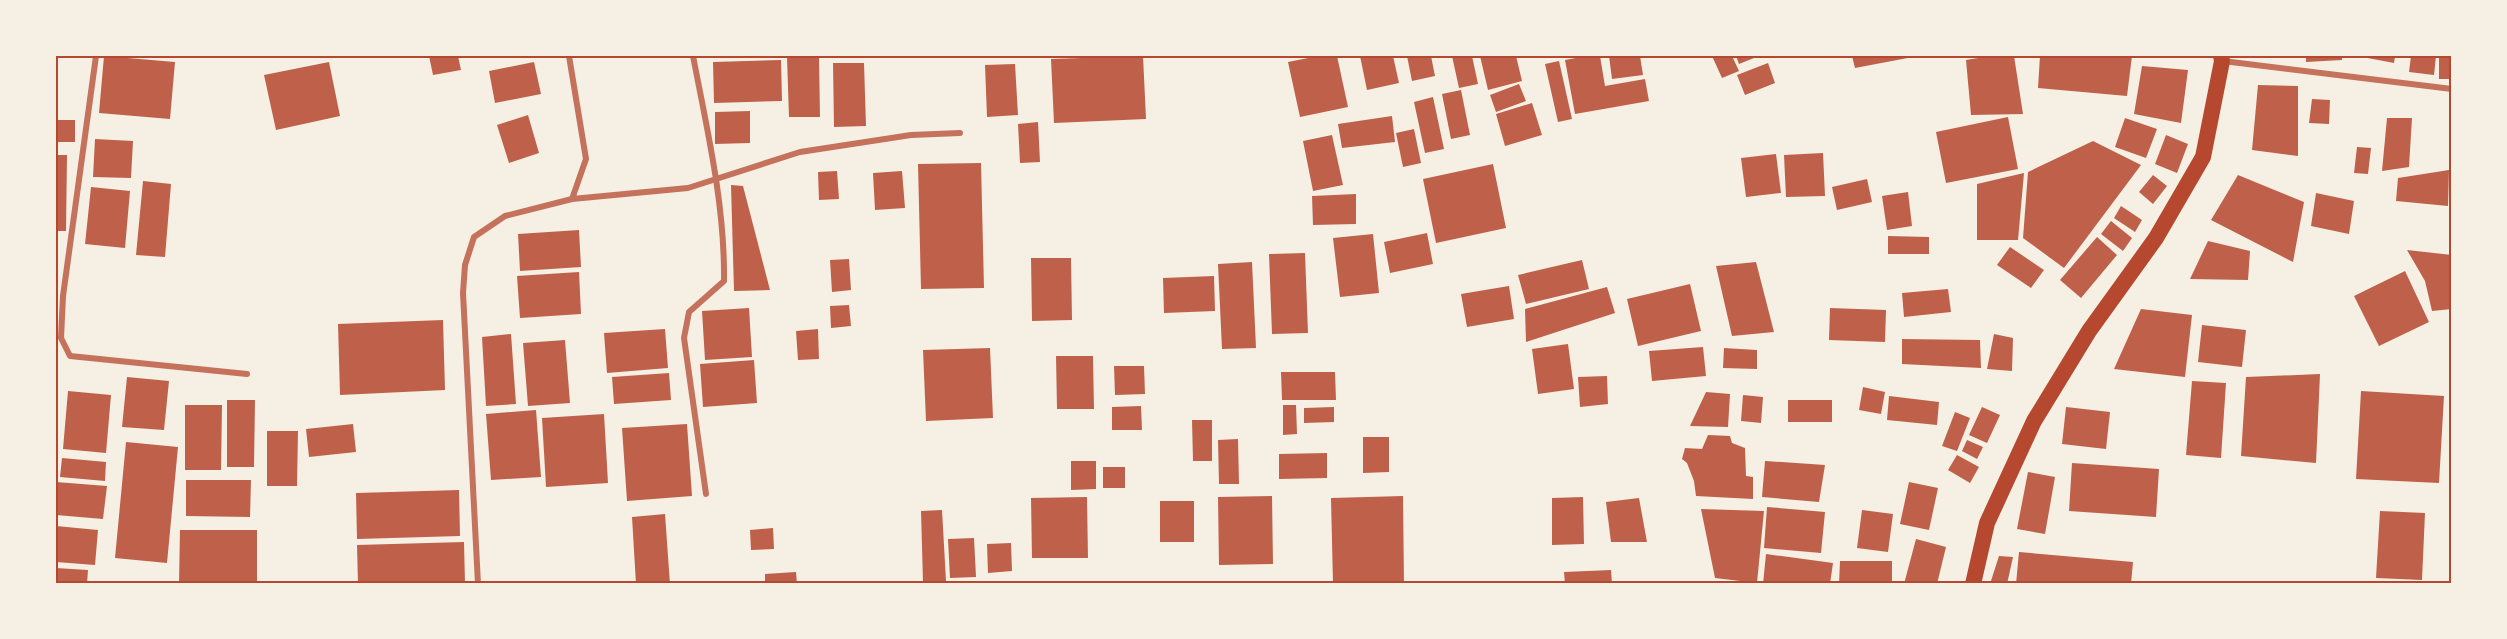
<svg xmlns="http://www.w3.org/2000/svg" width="2507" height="639" font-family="'PT Sans',sans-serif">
<rect width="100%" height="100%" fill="#f6efe4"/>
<path fill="#bf614a" d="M104 56 175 62 170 119 99 113Z
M429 56H458L461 70 433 75Z
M1143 56 1146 119 1054 123 1051 59Z
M1318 56H1337L1348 107 1300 117 1288 62Z
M1360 56H1393L1399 83 1367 90Z
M1407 56H1431L1435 76 1412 81Z
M1452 56H1472L1478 84 1459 88Z
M1480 56H1516L1522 81 1488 90Z
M1586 56H1600L1605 86 1645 79 1649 101 1575 114 1565 60Z
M1609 56H1640L1643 75 1612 79Z
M1712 56H1732L1739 71 1722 78Z
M1736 56H1759L1739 64Z
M1852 56H1913V57L1855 68Z
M1990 56H2014L2023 114 1971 115 1966 60Z
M2040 56H2132L2127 96 2038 88Z
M2306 56H2342V60L2306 62Z
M2357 56H2395L2394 63Z
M2411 56H2436L2434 75 2409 72Z
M787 57H819L820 117H789Z
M2439 57H2452V79H2439Z
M781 60 782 101 714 103 713 62Z
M1559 61 1572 119 1558 122 1545 64Z
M329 62 340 116 276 130 264 75Z
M534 62 541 94 495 103 489 71Z
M833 63H864L866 126 834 127Z
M1768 63 1775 83 1745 95 1737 75Z
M1015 64 1018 115 987 117 985 65Z
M2142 66 2188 70 2181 123 2134 114Z
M1519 84 1526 101 1496 112 1490 95Z
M2258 85 2298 86V156L2252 150Z
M1461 90 1470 135 1451 139 1442 94Z
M1433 97 1444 149 1425 153 1414 102Z
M2312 99 2330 100 2329 124 2309 123Z
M1532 103 1542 135 1505 146 1496 114Z
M750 111V143L715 144V112Z
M528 115 539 153 509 163 497 125Z
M1392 116 1395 142 1342 148 1338 124Z
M2008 117 2018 169 1946 183 1936 132Z
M2125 118 2157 129 2146 158 2115 147Z
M2387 118H2412L2409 167 2382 171Z
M56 120H75V142H56Z
M1038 122 1040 162 1020 163 1018 124Z
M1414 129 1421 163 1403 167 1396 133Z
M1332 135 1343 185 1313 191 1303 141Z
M2166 135 2188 144 2177 173 2155 164Z
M95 139 133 141 131 178 93 177Z
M2093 141 2141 165 2064 268 2023 238 2028 172Z
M2357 147 2371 148 2368 174 2354 173Z
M1823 153 1825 196 1786 197 1784 155Z
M1776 154 1781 193 1746 197 1741 158Z
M56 155H67L66 231H56Z
M981 163 984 288 921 289 918 164Z
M1493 164 1506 228 1436 243 1423 179Z
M2449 170 2448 206 2396 201 2398 178Z
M837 171 839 199 819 200 818 172Z
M902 171 905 208 875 210 873 173Z
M2024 173 2018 240H1977V184Z
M2153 175 2167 186 2153 204 2139 192Z
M2238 175 2304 202 2293 262 2211 220Z
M1867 179 1872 202 1837 210 1832 187Z
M143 181 171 184 165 257 136 255Z
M731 185 743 186 770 290 734 291Z
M91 187 130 191 125 248 85 244Z
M1908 192 1912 226 1887 230 1882 196Z
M2316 193 2354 201 2349 234 2311 226Z
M1356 194V224L1313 225 1312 196Z
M2121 206 2142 220 2135 232 2114 218Z
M2111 221 2132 238 2123 251 2101 234Z
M579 230 581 267 520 271 518 234Z
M1427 233 1433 264 1390 273 1384 242Z
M1373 234 1379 293 1340 297 1333 238Z
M1888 236 1929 237V254H1888Z
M2097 237 2117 255 2081 298 2060 280Z
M2208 241 2250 251 2248 280 2190 279Z
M2010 247 2044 270 2031 288 1997 265Z
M2407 250 2452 255V309L2432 311 2425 281Z
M1305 253 1308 333 1272 334 1269 254Z
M1031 258H1071L1072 320 1032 321Z
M849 259 851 290 832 292 830 260Z
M1582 260 1589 289 1526 304 1518 275Z
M1252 262 1256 348 1222 349 1218 264Z
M1756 262 1774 332 1732 336 1716 266Z
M2405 271 2429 322 2379 346 2354 296Z
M579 272 581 314 520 318 517 276Z
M1214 276 1215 311 1164 313 1163 278Z
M1690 284 1701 331 1638 346 1627 299Z
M1509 286 1514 319 1467 327 1461 294Z
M1607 287 1615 313 1526 342 1525 309Z
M1948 289 1951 312 1904 317 1902 293Z
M849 305 851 326 831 328 830 306Z
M749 308 752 357 705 360 702 311Z
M1830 308 1886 310 1885 342 1829 340Z
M2141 309 2192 315 2185 377 2114 369Z
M443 320 445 390 340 395 338 324Z
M2202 325 2246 330 2242 367 2198 362Z
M665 329 668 368 607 373 604 333Z
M818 329 819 359 798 360 796 331Z
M511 334 516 404 486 406 482 337Z
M1994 334 2013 338 2012 371 1987 369Z
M1902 339 1980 340 1981 368 1902 364Z
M565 340 570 403 528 406 523 343Z
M1568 344 1574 389 1538 394 1532 349Z
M1703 347 1706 376 1652 381 1649 351Z
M990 348 993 418 926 421 923 350Z
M1724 348 1757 350V369L1723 368Z
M1056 356H1093L1094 409H1057Z
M754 360 757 403 703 407 700 364Z
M1114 366H1144L1145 394 1115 395Z
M1281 372H1335L1336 400H1282Z
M669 373 671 400 614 404 612 377Z
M2320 374 2316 463 2241 456 2246 377Z
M1607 376 1608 404 1580 407 1578 377Z
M127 377 169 381 164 430 122 427Z
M2192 381 2226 383 2221 458 2186 455Z
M1863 387 1885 392 1881 414 1859 410Z
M68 391 111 395 106 453 63 449Z
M2361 391 2444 396 2439 483 2356 479Z
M1706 392 1730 394 1728 427 1690 426Z
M1743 395 1763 397 1761 423 1741 421Z
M1889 396 1939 402 1937 425 1887 420Z
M227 400H255L254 467H227Z
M1788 400H1832V422H1788Z
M185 405H222L221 470H185Z
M1283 405H1296L1297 434 1283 435Z
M1141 406 1142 430H1112V407Z
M1334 407V422L1304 423V408Z
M1982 407 2000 415 1987 443 1969 435Z
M2066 407 2110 412 2106 449 2062 444Z
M536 410 541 477 491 480 486 414Z
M1955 412 1970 418 1957 451 1942 446Z
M604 414 608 483 546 487 542 418Z
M1192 420H1212V461H1193Z
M353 424 356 452 309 457 306 429Z
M687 424 692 496 627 501 622 428Z
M267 431H298L297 486H267Z
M1708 435 1730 436 1732 443 1745 448 1746 476 1753 477V499L1696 496 1694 481 1687 463 1682 459 1685 448 1702 449Z
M1363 437H1389V472L1363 473Z
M1238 439 1239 484H1219L1218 440Z
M1967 440 1983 447 1977 459 1962 451Z
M126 442 178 447 167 563 115 558Z
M1327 453V478L1279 479V454Z
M1957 455 1979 467 1970 483 1948 470Z
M62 458 106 462 105 481 60 477Z
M1071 461H1096V489L1071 490Z
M1765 461 1825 465 1819 502 1762 497Z
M2072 463 2159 469 2156 517 2069 511Z
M1103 467H1125V488H1103Z
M2028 472 2055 477 2045 534 2017 529Z
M186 480H251L250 517 186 516Z
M56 482 107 486 103 519 56 515Z
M1909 482 1938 488 1929 530 1900 524Z
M459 490 460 536 357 539 356 493Z
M1272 496 1273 564 1219 565 1218 497Z
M1403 496 1404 584H1333L1331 498Z
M1087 497 1088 558H1032L1031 498Z
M1583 497 1584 544 1552 545V498Z
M1639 498 1647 542H1611L1606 502Z
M1160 501H1194V542H1160Z
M1767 507 1825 512 1821 553 1764 548Z
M1701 509 1764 511 1757 583 1715 578Z
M942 510 946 581 923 582 921 511Z
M1862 510 1893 514 1888 552 1857 548Z
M2380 511 2425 513 2422 580 2376 578Z
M665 514 670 584H636L632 517Z
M56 526 98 530 95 565 56 562Z
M773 528 774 549 751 550 750 530Z
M180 530H257V584H179Z
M974 538 976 577 950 578 948 539Z
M1916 539 1946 547 1937 584H1904Z
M464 542 465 584H358L357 545Z
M1011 543 1012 571 988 573 987 544Z
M2019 552 2133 562 2131 584H2016Z
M1766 554 1833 563 1830 584H1763Z
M1999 556 2013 557 2007 584H1990Z
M1840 561H1892V584H1839Z
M56 568 88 570 87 584H56Z
M1611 570 1612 584H1565L1564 572Z
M796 572 797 584H765V574Z"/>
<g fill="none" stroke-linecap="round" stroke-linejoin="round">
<path stroke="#c5725c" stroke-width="6" d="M96 56 63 296 61 338 70 356 247 374
M569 56 586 159 572 199
M693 56C707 129 725 205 724 281L689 312 684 338 706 494
M2223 61 2452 89
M478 584 463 293 465 265 474 237 505 216 572 199 688 188 800 152 911 135 960 133"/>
<path stroke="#b5482f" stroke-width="16" d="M1973 584 1987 523 2034 421 2089 331 2156 238 2203 157 2222 61 2221 56"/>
</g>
<rect width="2507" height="639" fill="none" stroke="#f6efe4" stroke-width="114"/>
<rect x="57" y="57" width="2393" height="525" fill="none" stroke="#b5482f" stroke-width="2"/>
</svg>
